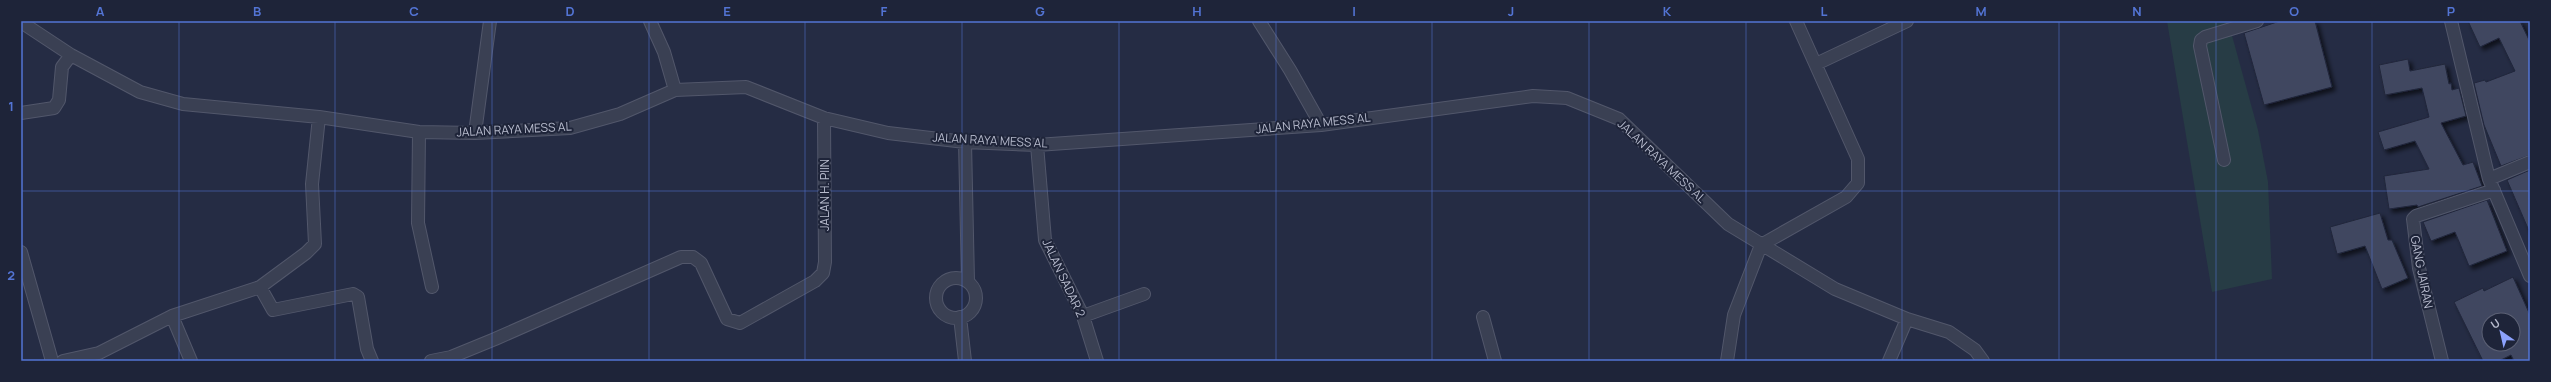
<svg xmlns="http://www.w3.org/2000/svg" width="2551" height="382" font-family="Manrope,sans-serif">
<defs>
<filter id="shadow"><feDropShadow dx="3.5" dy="3.5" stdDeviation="2" flood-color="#0009"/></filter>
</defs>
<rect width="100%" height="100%" fill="#252c44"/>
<path fill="#273c45" d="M2167 21H2228L2258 130 2268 182 2272 279 2212 292Z"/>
<path fill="#3f4761" stroke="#21263b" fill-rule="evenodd" filter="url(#shadow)" d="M2280 21H2315L2332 87 2264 105 2244 33Z
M2468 21H2520L2530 42V155L2501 166 2484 125 2474 83 2485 80 2486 82 2515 71 2499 38 2480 47Z
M2408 59 2410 71 2445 64 2449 84 2451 83 2452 90 2459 88 2466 116 2441 123 2463 165 2473 162 2482 186 2418 207 2417 205 2389 209 2384 176 2429 169 2415 141 2384 150 2378 132 2429 117 2422 88 2385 95 2379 65Z
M2530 170V233L2507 180Z
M2487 200 2507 251 2469 266 2455 232 2431 241 2423 222Z
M2380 213 2388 240H2392L2408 278 2382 289 2365 246 2337 254 2330 227Z
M2513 277 2530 315V361H2514L2511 355 2499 361H2483L2454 302 2483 288 2484 291ZM2489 320H2513V344H2489Z"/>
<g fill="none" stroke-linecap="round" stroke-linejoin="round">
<defs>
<path id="minor" d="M650 21 664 52 675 90
M1259 21 1290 70 1321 125
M2451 21 2489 179 2530 276
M21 22 71 55 140 92 183 104 319 117 419 132 475 133 570 128 620 114 675 90 746 87 824 118 888 133 965 142 1037 145 1321 125 1533 96 1567 98 1619 119 1728 224 1835 289 1907 319 1949 332 1975 350 1983 361
M1816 64 1907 21
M21 113 54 108 59 100 62 67 71 55
M419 132 418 223 432 287
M475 133 490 21
M965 142 968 282
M1037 145 1045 240 1083 316 1097 361
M2224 160 2200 46 2201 40 2205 37 2257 21
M2489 179 2530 162
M21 252 52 361
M936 298a20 20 0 1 1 40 0a20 20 0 1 1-40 0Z
M260 287 273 310 353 294 358 297 367 349 372 361
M172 316 191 361
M1083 316 1144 294
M960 317 965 361
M1483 317 1495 361
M63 361 99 353 172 316 260 287 306 253 315 244 312 184 319 117
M431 361 451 357 495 339 681 257H693L701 263 727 319 740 323 815 281 823 273 825 262 824 118
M1727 361 1734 315 1761 245 1846 197 1858 183V159L1796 21
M1889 361 1907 319
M2442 361 2419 268 2413 219 2416 216 2494 190"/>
</defs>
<use href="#minor" stroke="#52576b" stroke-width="14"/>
<use href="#minor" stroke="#3a4053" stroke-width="12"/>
</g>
<path fill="none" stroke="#5374d4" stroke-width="1" stroke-opacity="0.55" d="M179 21V361M335 21V361M492 21V361M649 21V361M805 21V361M962 21V361M1119 21V361M1276 21V361M1432 21V361M1589 21V361M1746 21V361M1902 21V361M2059 21V361M2216 21V361M2372 21V361M21 191H2530"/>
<g text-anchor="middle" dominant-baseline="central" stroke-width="4" stroke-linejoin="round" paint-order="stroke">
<g font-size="12" fill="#b7bbcd" stroke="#1e2439">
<text transform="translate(1313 123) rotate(-6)">JALAN RAYA MESS AL</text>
<text transform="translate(514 129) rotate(-3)">JALAN RAYA MESS AL</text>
<text transform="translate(990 140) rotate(3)">JALAN RAYA MESS AL</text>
<text transform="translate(1662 161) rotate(43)">JALAN RAYA MESS AL</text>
<text transform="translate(824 195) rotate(-90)">JALAN H. PIIN</text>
<text transform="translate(2422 272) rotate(79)">GANG JAIRAN</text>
<text transform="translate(1064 278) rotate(65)">JALAN SADAR 2</text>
</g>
</g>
<rect width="2551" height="382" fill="none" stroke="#1e2439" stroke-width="44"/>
<g transform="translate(2501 332) rotate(326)"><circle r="19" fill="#1e2439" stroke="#5b6074"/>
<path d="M0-3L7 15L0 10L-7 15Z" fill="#8ca2fd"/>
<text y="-6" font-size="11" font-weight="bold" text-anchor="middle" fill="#b7bbcd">U</text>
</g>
<rect x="22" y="22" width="2507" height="338" fill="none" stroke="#5374d4" stroke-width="1.5"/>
<g font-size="13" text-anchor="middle" font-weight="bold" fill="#5374d4">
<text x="100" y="16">A</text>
<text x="257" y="16">B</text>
<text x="414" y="16">C</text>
<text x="570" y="16">D</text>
<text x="727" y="16">E</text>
<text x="884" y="16">F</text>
<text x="1040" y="16">G</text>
<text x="1197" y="16">H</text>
<text x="1354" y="16">I</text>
<text x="1511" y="16">J</text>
<text x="1667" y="16">K</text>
<text x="1824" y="16">L</text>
<text x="1981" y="16">M</text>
<text x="2137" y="16">N</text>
<text x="2294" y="16">O</text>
<text x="2451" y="16">P</text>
<text x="11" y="111">1</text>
<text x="11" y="280">2</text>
</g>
</svg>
